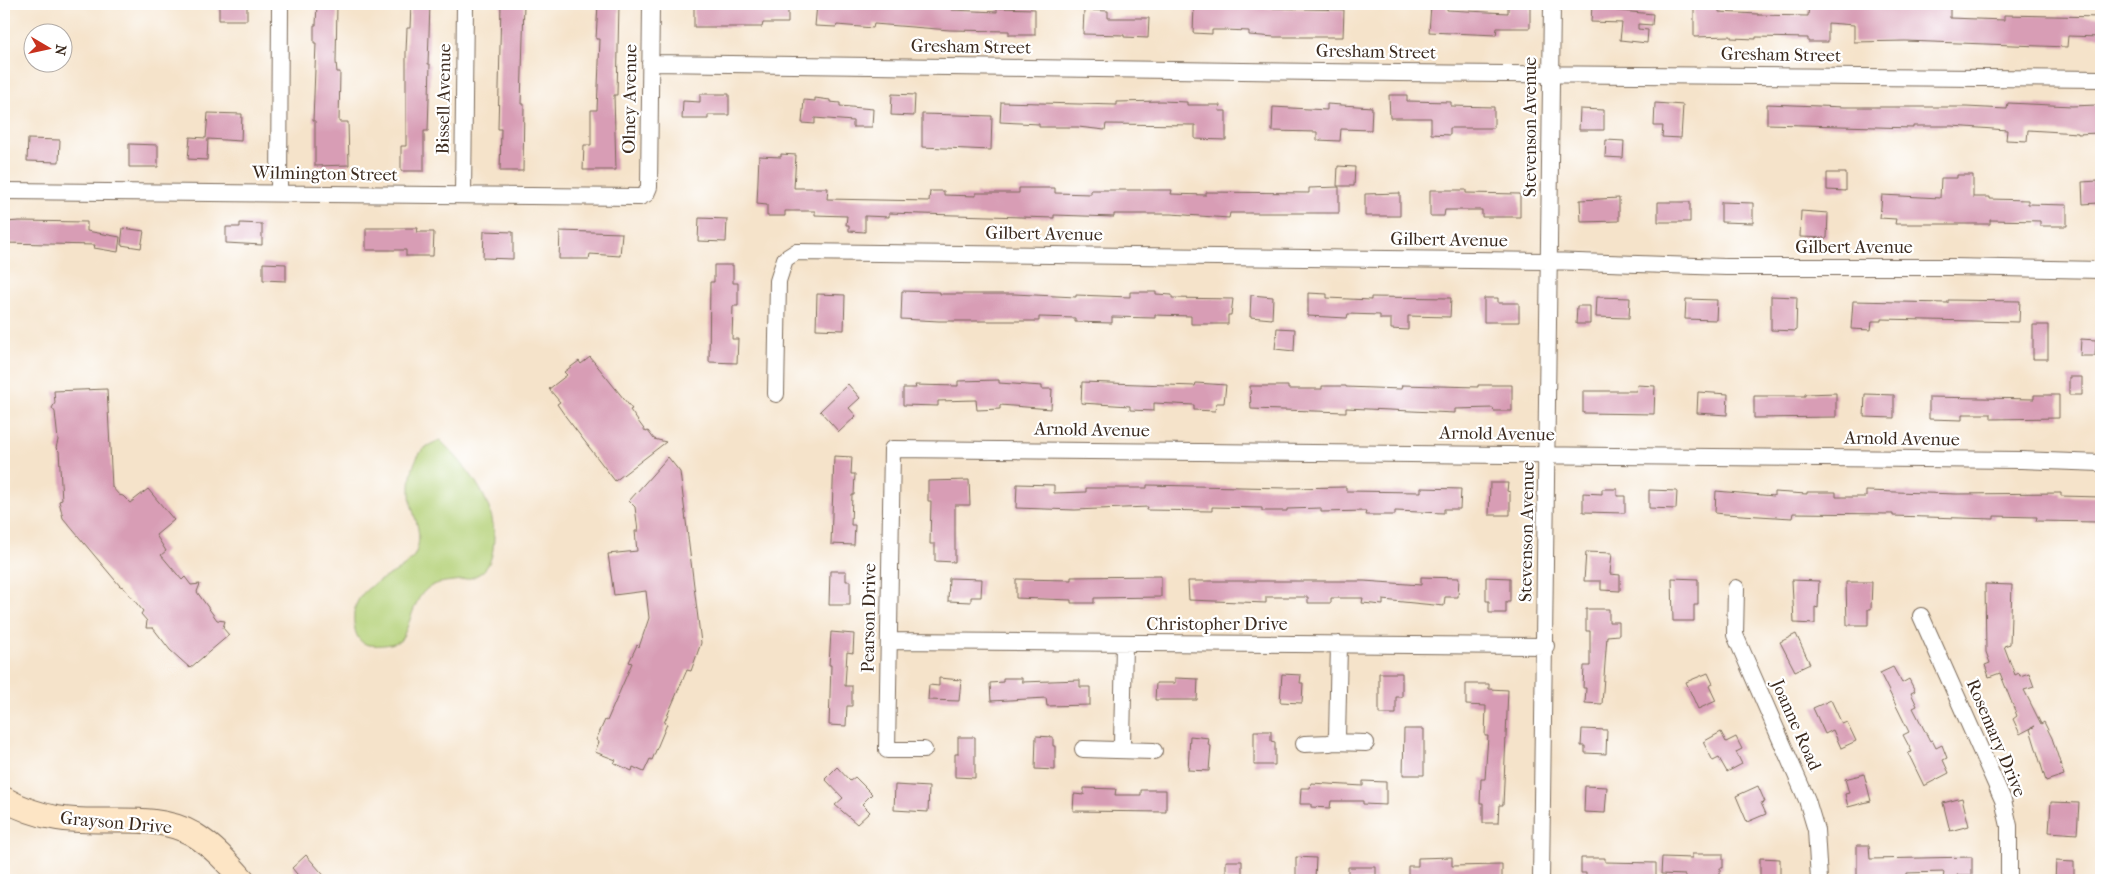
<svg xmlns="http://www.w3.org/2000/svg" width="2105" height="884" font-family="'IM FELL French Canon',serif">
<rect width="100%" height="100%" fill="#fff"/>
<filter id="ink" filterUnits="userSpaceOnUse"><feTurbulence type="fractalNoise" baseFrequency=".02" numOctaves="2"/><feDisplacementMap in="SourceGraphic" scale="10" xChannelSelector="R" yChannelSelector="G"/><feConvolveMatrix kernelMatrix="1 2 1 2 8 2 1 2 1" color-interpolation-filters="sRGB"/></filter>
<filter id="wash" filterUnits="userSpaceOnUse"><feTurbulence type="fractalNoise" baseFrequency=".0096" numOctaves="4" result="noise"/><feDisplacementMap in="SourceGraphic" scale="20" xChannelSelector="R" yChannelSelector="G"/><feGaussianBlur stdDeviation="1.12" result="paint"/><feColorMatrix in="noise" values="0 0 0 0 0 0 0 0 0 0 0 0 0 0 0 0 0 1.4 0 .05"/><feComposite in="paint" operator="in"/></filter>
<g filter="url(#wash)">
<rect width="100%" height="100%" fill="#f5e3ca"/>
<path fill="#b3d076" stroke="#777d4a" d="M440 440C469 469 500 505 493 549 492 558 488 569 479 574 464 584 442 578 428 588 413 598 411 626 400 641 391 645 379 646 370 645 361 644 357 638 355 630 344 578 405 580 416 552 423 534 415 520 411 503 408 486 411 458 426 447 430 444 436 442 440 440Z"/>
<g id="blocks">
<path fill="#d89db5" d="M219 4H247V20H219Z
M317 4H337L336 62 337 72H340L339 122H348L349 165 315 166V121H313L316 43H314V25H316Z
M411 4H430L428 64H430L428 131H424V171H401V146H406V52L407 28H410Z
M501 4H524L521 104H524L523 171H500L501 129H498Z
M598 4H619L617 95H614L616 170H583L584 145H591V110H597L600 39H596Z
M788 4V23H763L762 27H694V5Z
M817 4H868L895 7V4H952V10L997 12V8L1035 9V35H1009V31L950 30 874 24 873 28 837 25 836 27 815 26Z
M1508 4H1530V28H1497L1496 35 1429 32 1431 5 1447 6V10L1508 13Z
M1592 4H1611L1610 10 1653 14 1652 25 1638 24V29L1648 30 1647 43 1620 40 1622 23 1591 22Z
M1809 4H1950V18L2004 20V15L2101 17V37L2068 36 2067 47 1905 41 1854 42V25L1828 23V42H1808V38L1756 37V39L1731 38V36L1694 37V9H1719V12L1758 14V15L1808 16Z
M1194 6 1344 10 1343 37H1275L1249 35V31L1225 30H1212V34L1193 33Z
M1084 10 1108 11V18H1149L1148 38 1124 37V35L1083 34Z
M700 94H729V115H708V119H682L683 101 700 102Z
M892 94 915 95 914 116 891 115Z
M1389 95H1407V101L1451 102V106L1494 107V128H1450V135L1431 134V118H1390Z
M815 98 830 100V102L840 103V106L873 109 872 127H853V121L815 118V124L802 123 804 100 815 101Z
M1161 101 1187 102V105H1220L1219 111H1226V140L1195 139V125L1106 124 1105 130 1078 127H1039V124L1000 122 1001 102 1117 105V102Z
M1655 103 1683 105 1681 138 1662 137 1663 126H1654Z
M2008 103 2072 106 2097 105 2098 133 2078 134V133L2028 130 2027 141 2006 140 2007 130 1952 126H1913V128L1767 124V104L1844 107H1966L2007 109Z
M1327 104 1372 107 1371 130 1341 129 1340 141 1317 140V132L1272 131 1273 107 1327 110Z
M1580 109 1604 110V130H1579Z
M208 113 242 114 241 141 208 139 207 160 188 159 190 137 206 138Z
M922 114 992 116 991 150 922 147Z
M28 139 60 140 59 162 27 161Z
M1606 140 1624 141 1623 158 1605 157Z
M129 144 158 145V167H129Z
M781 154 796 155 794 188H828L827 199 929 201 930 191H944V195L976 196V193H1019V188H1055V193L1091 194V190H1172L1171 194 1206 195V192L1309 193V188L1339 187V213H1230L1229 218 1171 214H1114V217L1054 215V218L889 213V217L865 216V232L849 231V225H846L847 216 815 215V211H785V216H767V205L757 204 759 156 781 157Z
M1338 166 1355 167 1354 186H1337Z
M1827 173H1846V191L1827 190Z
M1957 175H1973V197H1990V199L2028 200V204L2067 205V226H2040V221L1990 220V224H1895L1896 219 1880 218 1882 195 1940 198 1941 178H1957Z
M2098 181 2099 203 2083 204 2082 182Z
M1430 190H1466V193L1520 194V217H1482V210H1445L1444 216H1430Z
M1400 193V216H1365V194Z
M1619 198V221L1581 222 1580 200Z
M1658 202H1690V222H1658Z
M1721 202 1753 203V223L1721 222Z
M1801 211 1828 213 1827 238 1800 237Z
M699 218 727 219 726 242 698 241Z
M20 221 87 222V231L120 237 118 252 94 248 95 245 4 243V222Z
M240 223 262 224V245L226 243V227H240Z
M123 228 144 231 141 248 121 245Z
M366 228H418L417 232H434L433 256H406V250H366Z
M484 231 513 232V259L483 258Z
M560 231 622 233 620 256 590 254 589 259H559Z
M263 263 286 264V281L263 280Z
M714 265H733V283H738V306H733L732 339H738L737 363 709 362 710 282H714Z
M902 291 940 292V294H1014L1076 297V295L1130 297V292H1156V294L1172 295V298L1233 299 1231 315H1228V324H1191V316L1155 315V318L1112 317V323L1075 322V318L1039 317V321H939L901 319Z
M1308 293 1327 294V298L1371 300V297L1451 298 1450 317 1408 316V330L1391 329V319H1380V315L1348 314 1347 318 1308 316Z
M817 294 845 295 844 330 816 329Z
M1251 295 1273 297 1272 319 1250 317Z
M1771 296 1797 297 1796 331 1771 330Z
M1597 297 1630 298 1629 318 1596 317Z
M1484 298H1498V303H1519V322H1484Z
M1686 299 1717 300 1716 320 1685 319Z
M1948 300 2020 301 2019 322 1881 319V321H1872L1871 330 1851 329 1853 301 1948 303Z
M1577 306H1590V324H1576Z
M2033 325H2048V359H2033Z
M1277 328 1295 329 1294 351 1275 349Z
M2081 339 2096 340 2095 356H2080Z
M590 357 632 409 630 410 646 432 648 431 654 439 666 442 615 481 566 417 557 404 560 402 549 389 567 375 564 372 579 361 581 364Z
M2069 377H2082V395H2069Z
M999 380V383L1042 386V389H1052L1051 409 1000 405V409L977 410 976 400 938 401V406L903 405V388H916L915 385 958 386V381Z
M1082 382 1195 386 1196 383 1226 385 1224 403H1216L1215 411 1194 410V405L1154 403V411L1130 410V406L1081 403Z
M848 384 860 398 849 408 856 416 839 432 820 411Z
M1402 385 1478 387V385H1512V411H1494L1493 408 1455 409V413L1346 408V412L1251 409 1250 386H1288V389H1322V386H1346V387L1401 389Z
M1637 385 1655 386 1654 414 1583 413V391H1636Z
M107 389 112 487 119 495 123 496 130 503 148 489 174 520 156 535 166 551 161 555 182 580 185 577 191 585 200 584 197 592 217 620 225 621 223 628 229 635 190 668 170 650 153 628H146L147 621 141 614 143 611 123 587 120 586 63 518 59 501 62 500 59 451 56 448 58 440 55 412 52 408 55 403 54 391Z
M1698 392 1728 394 1727 415 1697 413Z
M1836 393V417L1754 418V396H1805V394Z
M1865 394 1894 395V418L1864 417Z
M2034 395H2059V418L1991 419V414H1962V420L1929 419V397L2034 399Z
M834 456 852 457 851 474H855L854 495H852L851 525H855L854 545 831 544Z
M668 457 680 472 701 643 691 671 687 670 664 723 667 724 652 760 650 759 644 772 633 767 632 771 614 763 616 760 595 752 599 742 596 740 605 720 607 721 632 663 629 662 637 645 639 647 649 618 646 591 614 595 608 554 637 551 635 531H638L635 507 629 501Z
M969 480 970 505H955V562L935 561V544H930L931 501H928V481Z
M1490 483H1508L1507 491 1510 492V515H1489Z
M1017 484 1054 485V493L1086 492V488H1147V485L1287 488 1346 487V491L1421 492V488L1461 489 1460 509H1444V513L1395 511V515H1365L1366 511 1321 512V508L1287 509V511H1262V508L1212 507V511L1147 510 1148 507 1075 510 1016 508Z
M1602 489H1617V496H1625V513L1583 512V493L1602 494Z
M1649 490 1677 491 1676 509 1649 508Z
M1716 491 1774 496V492L1807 494V492H1836V497H1866V491L1956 494 2061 493V496L2100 497 2099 522 2036 521 2037 517 1994 516V519L1893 516V514L1793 513 1792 518 1725 514 1715 513Z
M1586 552 1612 553 1610 574 1620 575V591L1601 590V581H1584Z
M830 571H846V581H850V605H829Z
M1161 576V597L1094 598V603H1071V600L1016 598V579L1071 580V577Z
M1421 577 1459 578 1458 597H1445L1444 606 1383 600V605L1362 603 1363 598H1331V603H1308V597H1266V603L1189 600 1188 581H1364L1421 585Z
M1486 577 1510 578V602H1506V613H1489V601H1486Z
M949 578 982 579 981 597H971V602L948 601Z
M1672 578 1698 579V605H1694V621H1673Z
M1792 580 1819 581 1818 608 1815 607V624L1794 623Z
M1846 582H1872L1871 609H1868V625H1847Z
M1985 584 2012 585 2010 644 2004 646 2015 675 2019 673 2020 676 2029 673 2034 687 2024 690 2041 724 2044 722 2052 738 2064 775 2046 781 2030 729 2035 726 2020 734 2013 719 2017 716 2000 673 1989 677 1985 665 1990 663 1986 652Z
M1586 609H1609V622H1619V635L1607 636 1602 704 1585 703 1586 688H1583L1584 666H1590V631H1586Z
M831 632 854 634 853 653 847 652 845 686H852V706H847L846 726 829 725 831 665H829Z
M1796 634 1810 664 1795 671 1780 642Z
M1893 667 1902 683 1909 679 1915 691 1911 693 1917 706 1913 708 1930 741 1932 740 1936 748 1942 745 1947 758 1943 760 1949 773 1924 786 1908 753 1912 752 1903 735 1909 732 1880 673Z
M1379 673H1402V697H1396V714H1379Z
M1708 673 1713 684 1709 686 1716 701 1698 709 1686 682Z
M1282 674 1301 675 1300 683H1303L1302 703 1280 702Z
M939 678 961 680 959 701 928 700 929 685 939 686Z
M1003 678H1022V682L1080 680V687H1090V705L1047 706 1046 698 991 701 990 683 1003 682Z
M1175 678 1198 679 1197 700H1155L1156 683H1175Z
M1466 684H1489V689L1508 690 1503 805H1499L1498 823H1483V803H1480L1481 779H1485L1488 736H1485L1486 706 1466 705Z
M1831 700 1842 724 1847 722 1856 741 1841 748 1833 730 1825 734 1813 708Z
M1404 729H1424V775H1403Z
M1582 729 1607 730 1606 754 1585 753V746H1581Z
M1254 731H1271V741L1275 742V765H1254Z
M1721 732 1726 742 1736 737 1742 749 1736 752 1742 764 1727 772 1719 758 1713 761 1703 742Z
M1036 736 1053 737V746H1055V770L1035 769Z
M1190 736 1209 738 1208 745 1211 746 1209 771 1188 770Z
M958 737H975V778L955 777V754H958Z
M837 767 850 781 855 777 872 794 862 804 870 812 857 824 835 805 843 798 825 779Z
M1864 774 1871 801 1848 807 1845 794 1849 793 1845 779Z
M1363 781 1386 782V805L1363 804V801H1331L1330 808 1311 807V804H1300L1301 788H1310L1311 783 1363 786Z
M895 785 929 787 928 812 894 810Z
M1585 786 1607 787 1605 813 1584 812Z
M1758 786 1765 802 1761 803 1766 814 1747 822 1736 796Z
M1084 788 1116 789 1115 795H1141V790H1166V812L1073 811 1074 794 1084 795Z
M1962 798 1969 826 1950 831 1943 803Z
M2051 802 2079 803 2077 834 2049 832Z
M1857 845H1869L1870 859 1972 857V875H1957V880H1943L1944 872 1907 873V877H1885V880L1857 879Z
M1692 854H1723V868H1720V880H1685V875L1661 874 1662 857 1692 858Z
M306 855 328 880H302L292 868Z
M1296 857 1316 858 1315 880H1296Z
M1452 857V866L1502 865V880H1473V878L1408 880V866H1418V858Z
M1581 858H1605V862L1656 863V880H1586V873H1581Z
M1760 858 1780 859V880H1760Z
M1226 861H1242V880H1226Z
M2056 861 2074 862V880H2055Z
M1348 867H1376V880H1348Z"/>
</g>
</g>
<g filter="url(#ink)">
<use href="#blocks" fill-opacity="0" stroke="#7c6b5a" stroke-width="1"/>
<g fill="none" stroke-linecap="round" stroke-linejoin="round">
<defs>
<path id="street" d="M650 63 1398 73 2101 79
M4 191 640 197 646 194 649 187 651 4
M279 193 280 4
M463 195 465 4
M776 394 778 281 785 259 796 252 1549 261 1726 267H1951L2101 270
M1736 588 1735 635 1807 800 1816 830 1819 880
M1921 616 2003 800 2009 826V880
M889 641 1546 646
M1333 742 1366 743
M1304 744 1330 743 1337 738 1339 644
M1083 749 1116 750 1122 744 1124 643
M924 750H887L892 449 2021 460 2101 463
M1116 750 1154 751
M1541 880 1552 4"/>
<path id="secondary" d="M4 799C20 808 39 815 57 818 101 826 152 811 193 834 213 846 228 863 243 880"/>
</defs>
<use href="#street" stroke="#7c6b5a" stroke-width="18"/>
<use href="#secondary" stroke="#7c6b5a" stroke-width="26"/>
<use href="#street" stroke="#fff" stroke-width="16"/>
<use href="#secondary" stroke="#fde5c5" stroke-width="24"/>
</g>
</g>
<g text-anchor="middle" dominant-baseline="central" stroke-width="4.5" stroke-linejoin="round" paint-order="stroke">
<g font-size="18" fill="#3b2a1e" stroke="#fff">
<text transform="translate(971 47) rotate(1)">Gresham Street</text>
<text transform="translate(1376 52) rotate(1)">Gresham Street</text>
<text transform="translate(1781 55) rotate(1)">Gresham Street</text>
<text transform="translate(444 99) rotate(-89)">Bissell Avenue</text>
<text transform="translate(630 99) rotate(-89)">Olney Avenue</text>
<text transform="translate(1530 127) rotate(-90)">Stevenson Avenue</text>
<text transform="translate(325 174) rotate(1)">Wilmington Street</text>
<text transform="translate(1044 234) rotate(1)">Gilbert Avenue</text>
<text transform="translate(1449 240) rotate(1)">Gilbert Avenue</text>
<text x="1854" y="247">Gilbert Avenue</text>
<text transform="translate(1092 430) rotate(1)">Arnold Avenue</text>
<text transform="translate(1497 434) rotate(1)">Arnold Avenue</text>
<text transform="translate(1902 439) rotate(1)">Arnold Avenue</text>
<text transform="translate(1527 532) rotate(-89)">Stevenson Avenue</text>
<text transform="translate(869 618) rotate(-89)">Pearson Drive</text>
<text x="1217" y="624">Christopher Drive</text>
<text transform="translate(1796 725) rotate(66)">Joanne Road</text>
<text transform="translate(1996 738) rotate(67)">Rosemary Drive</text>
<text transform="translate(116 823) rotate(5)">Grayson Drive</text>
</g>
</g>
<rect width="2105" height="884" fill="none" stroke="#fff" stroke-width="20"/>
<g transform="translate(48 48) rotate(99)"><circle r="24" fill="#ffffff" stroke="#b1aaa5"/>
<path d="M0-4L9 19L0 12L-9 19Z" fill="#c8321e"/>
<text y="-8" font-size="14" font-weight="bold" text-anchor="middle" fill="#3b2a1e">N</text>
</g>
</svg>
